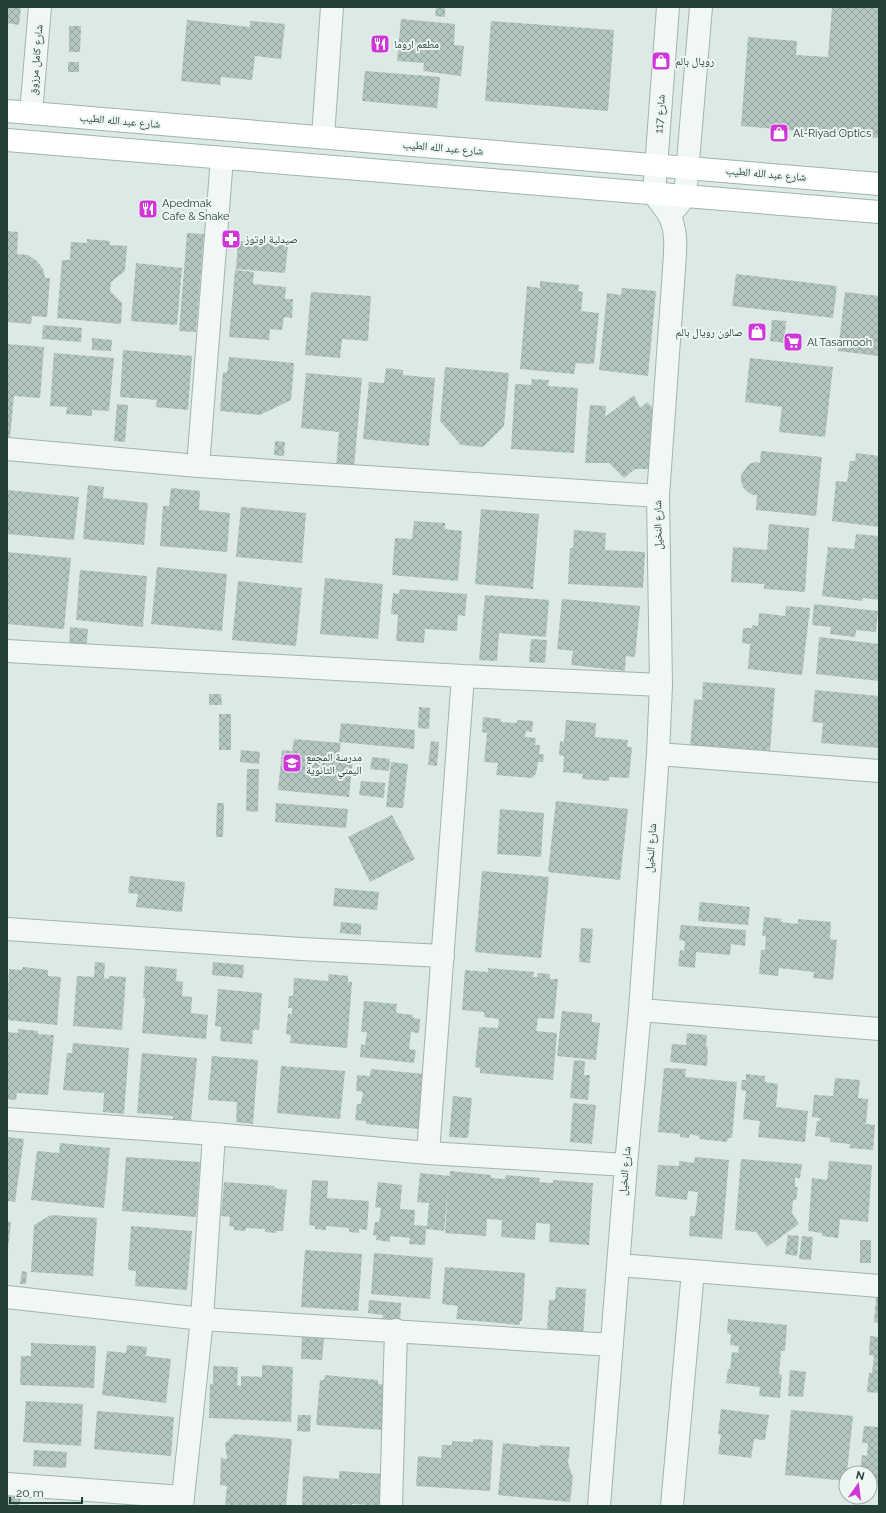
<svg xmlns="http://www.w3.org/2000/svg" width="886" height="1513" font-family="Raleway,'Noto Naskh Arabic',sans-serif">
<defs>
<pattern id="building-cross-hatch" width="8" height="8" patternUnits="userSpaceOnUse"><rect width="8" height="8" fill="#b4c6c1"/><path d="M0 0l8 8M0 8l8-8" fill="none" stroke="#92a29e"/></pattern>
</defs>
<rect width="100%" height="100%" fill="#dde9e5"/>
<path fill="url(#building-cross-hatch)" d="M7 7H21L19 25 7 23Z
M832 7H879V138L741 126 748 37 797 41 796 55 828 57Z
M436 8H445V17L435 16Z
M401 19 455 24 454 45 464 46 461 76 423 71 424 63 397 61Z
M187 20 250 27V21L285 24 281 59 255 56 252 80 221 77 220 85 181 81Z
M491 21 614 30 608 111 485 101Z
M69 26H81L80 52H69Z
M68 62H79V72H68Z
M365 71 440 77 437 108 362 101Z
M7 231 18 232 17 254 28 255 37 261 43 269 45 278H50L47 317 32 316 31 324 7 322Z
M187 233 204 234 196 332 179 331Z
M87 239 110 241 109 245 127 246 125 271 111 282 110 291 122 303 121 324 57 318 62 260H70L71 242 87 243Z
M238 241 288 245 285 273 236 269Z
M136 263 182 268 177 325 131 321Z
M235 270 254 272 253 284 286 287 285 299H293L292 318 284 317 282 330 270 329 269 340 229 337Z
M736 274 837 286 833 318 732 306Z
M540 281 579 285 578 291 583 292 581 311 599 313 594 364 576 363 574 374 520 369 527 286 540 288Z
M622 288 656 291 648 376 599 370 607 293 621 295Z
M311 292 371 296 368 341 342 339 340 358 305 355Z
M845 292 879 296V356L838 351Z
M772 320 786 321 784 343 770 341Z
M43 325 82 328 81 342 42 339Z
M92 338 112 340 111 351 92 350Z
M7 344 44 347 40 398 14 396 10 437H7Z
M123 350 192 356 188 410 156 407 157 400 120 397Z
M54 353 114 358 109 411 92 410V416L66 414 67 407 50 406Z
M229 357 294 363 291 400 260 415 220 411 223 372 227 373Z
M750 358 833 367 825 437 779 432 782 407 745 402Z
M445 367 509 373 504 426 483 447 461 445 440 421Z
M386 368 403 370V375L435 378 429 446 363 439 369 382 384 383Z
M306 373 362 378 354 468 336 466 339 432 301 428Z
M532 379 549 380 548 386 578 388 574 453 511 449 515 384 531 385Z
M634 395 640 408 647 402 656 411 652 469H635L624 478 609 463H585L590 405 606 406 605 417Z
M117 404 128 405 125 442 114 441Z
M275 441 285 442 284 456 274 455Z
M761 451 822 457 816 516 756 510 757 495H753L748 492 743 487 741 481V475L749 464 755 462 760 463Z
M856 453 879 456V527L832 521 836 481 847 482 850 461H855Z
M88 485 104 487 103 498 148 503 144 545 83 539Z
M171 488 200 491 199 510 230 513 227 552 160 546 163 506H169Z
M7 490 79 497 74 540 7 534Z
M241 507 306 513 302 563 236 557Z
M481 509 539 514 533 589 475 584Z
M414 521 445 523V529L462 531 458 581 392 575 395 538 412 539Z
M769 524 809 528 805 592 764 589V584L731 582 733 547 767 550Z
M574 530 606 533 605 550 645 552 643 588 568 584 570 548H573Z
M856 534 879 536V600L863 598 862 601 822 596 828 547 854 549Z
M7 552 71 558 64 629 7 624Z
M157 567 227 574 222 631 151 624Z
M80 570 147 576 143 627 76 620Z
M325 578 383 584 378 639 320 634Z
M238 581 302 588 296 646 232 640Z
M400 589 467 594 465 616 458 615 457 631 425 629 424 643 396 641 398 615 391 614 393 593 399 594Z
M485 595 549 600 546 637 499 633 497 661 479 660Z
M562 599 640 606 635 657 626 656 625 671 571 665 573 651 557 649Z
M814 604 878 611 876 632 856 630 855 637 830 634 831 627 812 625Z
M786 606 810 608 802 675 748 669 750 644 742 643 743 628H752V625L758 626 759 613 785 616Z
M70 627 88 629 86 651 69 650Z
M819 637 879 644V681L816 674Z
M531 639 547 640 545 663 529 662Z
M703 682 775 688 770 751 709 746V749L690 747 694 699 702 700Z
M815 690 879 696V748L821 743 823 723 812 722Z
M209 694H221L222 705H209Z
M419 707 430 708 429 729 418 728Z
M219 714H231V750H219Z
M483 717 501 719V722L517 723V720L533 721 532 732 526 731 525 737 536 738 535 745H540L539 754H544L543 762H538L536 774 532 778 496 775 498 763 484 762 487 733 482 732Z
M566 720 596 723 595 737 628 740 627 747H632L629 778 609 777V781L582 779 583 774 563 772 564 756 559 755 560 741 564 742Z
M341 723 415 730 414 749 339 742Z
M294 739 341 743 339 756 353 758 349 797 278 790 282 750 292 751Z
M431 741 439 742 437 766 428 765Z
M241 750 260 752 259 764 240 762Z
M372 757 390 759 389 771 370 769Z
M391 762 408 764 403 808 386 807Z
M247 769H259L258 812 246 811Z
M361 781 385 783 384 798 359 795Z
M556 801 628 809 620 880 548 872Z
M217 803H224L223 837H216Z
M276 803 348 809 346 828 275 822Z
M500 809 544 813 541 857 497 854Z
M392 815 415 859 370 882 348 837Z
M482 871 549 877 541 958 475 952Z
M130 876 185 882 182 912 136 907 138 894 128 893Z
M335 888 379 892 377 910 333 906Z
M700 902 750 907 748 925 698 921Z
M764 917 782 919 781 922 798 924V919L831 922 830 939 837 940 833 980 813 978 814 972 779 968 778 976 759 974 761 950H765L766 936H762Z
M341 922 361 924V935L340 933Z
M681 925 746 930 745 946 731 944 730 955 696 952 695 968 678 966 680 950 684 951 685 941 679 940Z
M581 928 593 929 590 963 579 962Z
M95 962 105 963 104 978 109 979V976L126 977 122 1030 73 1026 77 976 94 977Z
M213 962 244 965 243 978 212 975Z
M145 966 177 969 176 981 183 982 182 996 192 997 191 1013 208 1015 206 1039 142 1033 145 998H143Z
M23 967 48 970V976L61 977 57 1025 7 1020 9 969 22 970Z
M488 968 534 972 533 977H537L538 973 550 974V979H558L554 1019 538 1018 536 1031 557 1033 553 1080 480 1073V1068L475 1067 479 1027 498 1028 499 1019 484 1017V1012L462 1010 465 970 488 972Z
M329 974 348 976V982H352L347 1048 290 1043 291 1035 286 1034 288 1014H292V1008H288L289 996H293L294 978 328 981Z
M218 989 262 993 259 1030H253L252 1044 220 1041 221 1027 215 1026Z
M364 1001 397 1004 396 1013 413 1015V1018L420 1019 419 1033 411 1032 409 1049 416 1050 414 1063 360 1057 361 1044 365 1045 367 1032H361Z
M562 1011 592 1014V1022L600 1023 596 1060 557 1056Z
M18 1029 38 1031V1034L54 1035 48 1095 17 1093 16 1100 7 1099V1032L18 1033Z
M687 1033 707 1035 706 1047H708L707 1066 670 1062 672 1044 686 1045Z
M73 1043 129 1048 124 1114 103 1112 104 1093 63 1090 67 1053H72Z
M142 1053 197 1058 190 1131 173 1129V1116L137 1113Z
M212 1056 258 1060 253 1124 236 1122 237 1102 208 1100Z
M574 1060 585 1061 584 1075H590L588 1100 570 1098Z
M281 1066 345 1071 340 1119 277 1113Z
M664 1068 686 1069 685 1077 737 1082 732 1138H728L727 1142 699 1139V1136L690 1134 689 1138 680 1137V1134L658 1132Z
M371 1069 425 1074 419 1129 366 1124V1121L355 1120 357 1104H361L363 1092 356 1091 357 1075 370 1076Z
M746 1074 765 1076V1082L778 1084 776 1107 808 1111 805 1142 758 1137 760 1121 743 1119 746 1091 741 1090 742 1080H746Z
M835 1078 860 1080 858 1098 868 1099 866 1124 875 1125 873 1150 849 1148 850 1144 830 1142V1138L815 1136 817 1121H819L820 1118 812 1117 814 1095 833 1096Z
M453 1096 472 1098 468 1138 449 1137Z
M573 1103 596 1105 592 1144 570 1142Z
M7 1137 24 1139 15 1202 7 1201Z
M60 1143 110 1148 104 1208 31 1200 37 1151 59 1153Z
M126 1157 200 1162 196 1217 122 1211Z
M695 1157 729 1160 722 1239 689 1236 690 1216H695L698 1192 688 1191 687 1200 655 1196 658 1165 679 1166V1161L694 1163Z
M741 1159 802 1164 800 1178H795V1187H798L796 1200H793L792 1213 799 1224 767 1247 756 1232 735 1230Z
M829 1161 872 1165 868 1222 840 1219 838 1238 822 1236V1233L808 1231 812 1178 827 1180Z
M450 1171 491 1175V1178L505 1179 506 1175 540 1178 539 1182 553 1183V1180L593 1183 589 1245 549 1242 550 1224 536 1223 535 1240 501 1237 502 1220 487 1219 486 1236 445 1233 448 1188 444 1231 426 1229 425 1245 409 1244 410 1238 390 1236V1242L376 1240 377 1236 373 1235 375 1222H379L381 1208 375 1207 378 1182 402 1185 400 1209 415 1210 414 1225 427 1226 429 1203 417 1202 420 1173 450 1176Z
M312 1180 328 1181 327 1198 369 1201 367 1230 359 1229V1233L349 1232V1228L326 1226V1230L315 1229V1226L309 1225Z
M224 1182 275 1186 274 1188 287 1190 283 1231H276V1233L265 1232V1229L246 1228 245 1231 234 1230V1227L229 1226 230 1217 221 1216Z
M51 1215 97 1218 93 1276 31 1272 34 1225Z
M7 1221 11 1222 8 1249H7Z
M131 1226 192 1231 187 1290 135 1286 136 1271 128 1270Z
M788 1235 799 1236 797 1256 785 1254Z
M802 1236 813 1237 811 1260 799 1259Z
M860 1240H871V1263H860Z
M305 1250 362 1254 358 1311 301 1307Z
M374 1253 433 1258 430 1299 371 1294Z
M445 1267 525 1273 522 1321H520V1325L456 1319 458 1306 442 1304Z
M22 1271 27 1272 26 1284H20Z
M556 1287 586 1289 583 1337 547 1331 549 1300H555Z
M877 1288H879V1323L874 1322Z
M369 1300 401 1303 400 1323 382 1321 383 1315 368 1313Z
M728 1319 787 1325 785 1351H781L779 1374 782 1375 780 1398 759 1396 760 1387 726 1383 728 1369H730L732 1352 738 1353 739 1346 730 1345 731 1334 727 1333Z
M870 1336 879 1337V1393L867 1392 869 1373H872L874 1356 869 1355Z
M302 1337 324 1338 322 1360 301 1359Z
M31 1343 96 1346 94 1388 20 1385 21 1356H31Z
M127 1345 147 1347 146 1356 171 1359 166 1403 102 1395 107 1351 126 1353Z
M262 1365 293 1367 291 1422 209 1418 210 1384H213V1366L238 1367 237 1385 241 1386V1376L262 1377Z
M790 1370 806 1372 803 1397 788 1396Z
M325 1375 378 1380V1384L388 1385 384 1430 316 1425 320 1380H324Z
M26 1401 83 1404 81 1446 23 1442Z
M721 1409 769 1415 765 1440 754 1439 751 1458 718 1454 721 1435 718 1434Z
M791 1410 853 1416 846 1481 785 1475Z
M97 1411 174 1417 171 1456 94 1449Z
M298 1415H311L310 1432 297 1431Z
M864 1426 879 1427V1485L870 1484V1473H860L862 1455 867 1456 868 1443H862Z
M234 1434 292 1439 286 1506H225L227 1486 220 1485 221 1458 227 1459 225 1444Z
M473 1439 493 1440 490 1491 416 1486 418 1456 441 1458 442 1445H452V1441L473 1442Z
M503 1443 539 1447V1445L570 1447 568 1463 573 1478 570 1502 498 1495Z
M34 1450 67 1452 66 1468 33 1466Z
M339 1471 384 1474 382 1506 352 1504V1506H302L303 1476 339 1479Z
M7 1490 21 1491 20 1506H7Z"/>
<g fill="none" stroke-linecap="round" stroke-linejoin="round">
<defs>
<path id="minor" d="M31 113 40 7
M323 137 332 7
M673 211 685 197 701 7
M7 449 198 466 658 496
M198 466 222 158
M7 651 463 676 661 685
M658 754 879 771
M7 929 301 949 443 956
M640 1010 879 1029
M7 1119 214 1134 428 1153 626 1165
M428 1153 463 676
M619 1265 879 1286
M7 1297 202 1319 612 1345
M7 1484 182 1497
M182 1506 202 1319 214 1134
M391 1506 396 1330
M599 1506 626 1165 640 1010 658 754 661 685 658 496 674 269C675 251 678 232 669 215 665 208 659 201 654 194L668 7
M672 1506 693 1271"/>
<path id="major" d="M7 111 879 184
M7 140 879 212"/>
</defs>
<use href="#minor" stroke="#a2b3ae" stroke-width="24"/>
<use href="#major" stroke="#9cb5ad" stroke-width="24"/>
<use href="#minor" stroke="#f0f7f5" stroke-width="22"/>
<use href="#major" stroke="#fff" stroke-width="22"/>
</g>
<defs>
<symbol id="restaurant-square" viewBox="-11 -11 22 22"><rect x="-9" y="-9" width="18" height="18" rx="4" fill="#d037d9" stroke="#edf6f3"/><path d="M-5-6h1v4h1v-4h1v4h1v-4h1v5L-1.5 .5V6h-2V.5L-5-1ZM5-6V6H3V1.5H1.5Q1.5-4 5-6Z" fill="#fff"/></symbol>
<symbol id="shop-square" viewBox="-11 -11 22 22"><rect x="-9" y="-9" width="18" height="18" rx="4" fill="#d037d9" stroke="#edf6f3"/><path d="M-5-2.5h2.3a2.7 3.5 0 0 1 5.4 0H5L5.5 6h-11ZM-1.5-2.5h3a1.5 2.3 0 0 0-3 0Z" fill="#fff"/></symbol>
<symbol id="pharmacy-square" viewBox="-11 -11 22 22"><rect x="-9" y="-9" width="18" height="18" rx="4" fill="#d037d9" stroke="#edf6f3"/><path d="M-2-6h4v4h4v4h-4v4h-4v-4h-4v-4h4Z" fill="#fff"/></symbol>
<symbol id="supermarket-square" viewBox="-11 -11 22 22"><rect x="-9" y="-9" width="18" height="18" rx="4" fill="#d037d9" stroke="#edf6f3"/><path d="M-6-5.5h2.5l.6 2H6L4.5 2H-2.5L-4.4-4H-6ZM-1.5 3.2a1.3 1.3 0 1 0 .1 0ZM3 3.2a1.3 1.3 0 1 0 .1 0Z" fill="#fff"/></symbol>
<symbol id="school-square" viewBox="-11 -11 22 22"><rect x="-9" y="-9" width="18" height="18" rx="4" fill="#d037d9" stroke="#edf6f3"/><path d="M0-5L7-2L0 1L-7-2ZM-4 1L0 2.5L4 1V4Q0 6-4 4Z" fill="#fff"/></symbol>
</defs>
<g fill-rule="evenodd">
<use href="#restaurant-square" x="369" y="33" width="22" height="22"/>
<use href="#shop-square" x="650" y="50" width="22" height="22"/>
<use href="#shop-square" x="768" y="122" width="22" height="22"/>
<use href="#restaurant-square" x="137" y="198" width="22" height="22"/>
<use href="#pharmacy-square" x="220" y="228" width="22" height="22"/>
<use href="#shop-square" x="746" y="321" width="22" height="22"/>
<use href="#supermarket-square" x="782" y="331" width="22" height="22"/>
<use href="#school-square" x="281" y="752" width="22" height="22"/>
</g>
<g text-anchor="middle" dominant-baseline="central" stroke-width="4" stroke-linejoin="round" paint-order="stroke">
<g font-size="11" fill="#254039" stroke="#edf6f3" text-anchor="start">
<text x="394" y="44">مطعم اروما</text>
<text x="675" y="61">رويال بالم</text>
<text x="793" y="133">Al-Riyad Optics</text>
<text x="162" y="203">Apedmak<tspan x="162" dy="13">Cafe &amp; Snake</tspan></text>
<text x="245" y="239">صيدلية اوتوز</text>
<text x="743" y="332" text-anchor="end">صالون رويال بالم</text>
<text x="807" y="342">Al Tasamooh</text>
<text x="306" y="757">مدرسة المجمع<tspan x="306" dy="13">اليمني الثانوية</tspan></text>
</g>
<g font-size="11" fill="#254039" stroke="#edf6f3">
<text transform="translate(36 60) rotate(-85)">شارع كامل مرزوق</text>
<text transform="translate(660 114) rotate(-86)">شارع 117</text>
<text transform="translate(120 121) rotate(5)">شارع عبد الله الطيب</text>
<text transform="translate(443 148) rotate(5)">شارع عبد الله الطيب</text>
<text transform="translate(766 174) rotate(5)">شارع عبد الله الطيب</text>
<text transform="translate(658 525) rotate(-91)">شارع النخيل</text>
<text transform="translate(651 848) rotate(-86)">شارع النخيل</text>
<text transform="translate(625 1171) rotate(-85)">شارع النخيل</text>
</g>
</g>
<rect width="886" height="1513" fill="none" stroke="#254039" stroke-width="16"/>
<g transform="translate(858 1485) rotate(14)"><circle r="19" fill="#edf6f3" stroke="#9dada9"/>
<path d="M0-3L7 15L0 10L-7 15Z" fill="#d037d9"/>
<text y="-6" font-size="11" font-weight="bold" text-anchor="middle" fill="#254039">N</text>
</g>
<path d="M10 1497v6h72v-6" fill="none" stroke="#254039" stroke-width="2"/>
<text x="16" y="1497" font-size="12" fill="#254039" stroke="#edf6f3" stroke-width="3" paint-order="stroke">20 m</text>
</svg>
